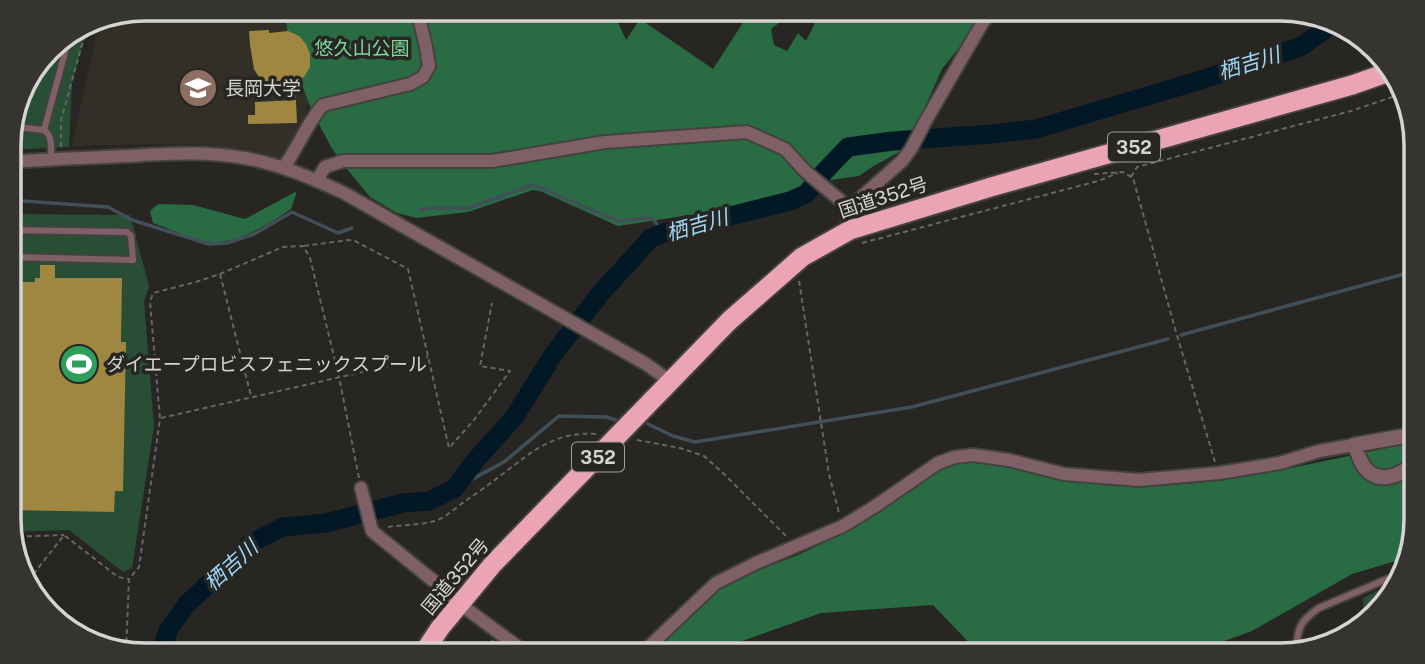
<svg xmlns="http://www.w3.org/2000/svg" width="1425" height="664" font-family="'Public Sans','Noto Sans JP',sans-serif">
<rect width="100%" height="100%" fill="#272623"/>
<path fill="#322f27" d="M145 9H321L306 113 298 142 286 161 270 157 210 145 152 144 72 146 100 18Z"/>
<path fill="#284f36" d="M89 22 72 82 69 147 9 150V136L23 85 55 43Z
M9 214 130 215 149 286 144 301 154 426 132 568 123 572 69 530 10 532Z
M1397 581 1365 621 1363 598Z"/>
<path fill="#296b43" d="M284 9H612L626 40 640 19 713 69 748 15 739 9H775L783 20 771 29 774 45 787 51 798 33 806 41 819 15 816 9H985L958 49 942 69 917 125 901 151 872 167 859 176 831 180 796 191 787 192 779 197 748 204 730 211H716L618 226 540 191 533 190 468 212 416 218 397 213 370 197 343 164 331 147 311 109 296 69 290 48Z
M297 191 291 209C268 224 240 243 211 242 196 241 168 228 153 223L150 211 158 204 193 205 245 219Z
M1416 442V519L1409 557 1352 574 1252 631 1185 655H981L933 605 821 613 720 649 717 655H652L716 591 746 575 798 555 844 533 937 471 948 466 965 462 1000 466 1070 481 1144 487 1220 481 1286 469Z
M492 639 513 655H481Z"/>
<g fill="none" stroke-linecap="round" stroke-linejoin="round">
<path stroke="#415058" stroke-width="3.5" d="M9 200 108 207 132 220 209 244 227 243 254 234 292 212 338 233 352 228
M420 210 431 208H468L533 185 618 221 647 218 653 219 663 233
M1181 335 1415 271
M648 424 673 436 695 442 912 407 1168 339
M454 489 504 462 559 416 606 417 616 420"/>
<path stroke="#021824" stroke-width="19" d="M159 655 169 629 187 604 219 574 232 566 249 544 283 527 326 523 403 503 429 501 454 489 475 461 515 416 553 355 600 294 651 238 663 233 790 201 806 194 825 171 848 147 893 141 991 134 1036 129 1201 80 1300 47 1336 22"/>
</g>
<path fill="#9f8641" d="M269 30V33L288 31 299 36 306 44 310 54V67L304 77 296 83 300 93 296 94V98L262 82 254 69 250 45 249 31Z
M296 100 297 123 248 124V115H255V102Z
M40 265H55V278H122L121 342H126L123 491H115L114 512 10 510 9 287 23 282H35V278H40Z"/>
<g fill="none" stroke-linecap="round" stroke-linejoin="round">
<defs>
<path id="service" d="M33 72 17 127 44 130
M51 159C51 149 53 136 44 130L70 34
M9 230 127 232 131 236 133 260 9 257
M1297 652C1296 629 1301 620 1319 608L1406 571"/>
<path id="minor" d="M9 162C48 159 87 158 126 156 166 154 205 151 244 158 279 164 312 178 344 193L646 364 671 382
M283 168C298 148 307 123 323 105L410 84 423 77 429 66 426 47 417 9
M317 180 325 167 343 161H492L605 142 747 132 785 149 805 171 847 206 846 213 850 230
M847 206 857 201 902 161 911 149 925 122 983 22 994 9
M361 488 372 531 452 596 468 610 529 655
M640 655 716 583 756 563 843 526 874 507 938 463 955 457 973 455 1009 460 1064 474 1139 480 1219 473 1280 463 1319 451 1354 445 1357 454"/>
<path id="tertiary" d="M1354 445 1416 434
M1359 457C1361 462 1364 468 1369 472 1384 484 1404 473 1416 462"/>
<path id="trunk" d="M422 655 440 628 493 564 729 321 802 257 850 230 991 187 1352 85 1392 71"/>
</defs>
<use href="#service" stroke="#43423f" stroke-width="10"/>
<use href="#minor" stroke="#43423f" stroke-width="16"/>
<use href="#tertiary" stroke="#43423f" stroke-width="18"/>
<use href="#trunk" stroke="#43423f" stroke-width="23"/>
<path stroke="#676663" stroke-width="2" stroke-dasharray="5 3.5" stroke-linecap="butt" d="M61 147V120L88 23
M1094 174 1123 172 1133 178 1176 332 1215 462
M1131 177 1137 167 1351 111 1401 94
M862 243 1098 181 1118 173
M304 246 348 240 355 241 408 269 449 448 474 420 510 371 480 366 492 303
M220 274 251 396
M799 281 829 474 839 513
M161 418 428 357
M637 440 680 448 704 456 724 474 788 538
M388 527C405 524 426 526 442 518 449 514 457 507 464 502 477 493 491 483 504 473 534 450 556 431 597 434
M10 537 64 535
M28 581 64 535 118 577 128 579
M126 651 129 579 139 567 160 419 150 302 153 293 196 282 220 274 283 247 303 246 310 258 339 377 359 478"/>
<use href="#service" stroke="#7f6066" stroke-width="6"/>
<use href="#minor" stroke="#7f6066" stroke-width="12"/>
<use href="#tertiary" stroke="#7f6066" stroke-width="14"/>
<use href="#trunk" stroke="#eba4b3" stroke-width="19"/>
</g>
<defs>
<symbol id="university-disc" viewBox="-11 -11 22 22"><circle r="9.5" fill="#8d6e63" stroke="#272623"/><path d="M0-5L7-2L0 1L-7-2ZM-4 1L0 2.5L4 1V4Q0 6-4 4Z" fill="#fff"/></symbol>
<symbol id="stadium-disc" viewBox="-11 -11 22 22"><circle r="9.5" fill="#2e9e5b" stroke="#272623"/><path d="M0-5a6.5 5 0 1 0 0 10a6.5 5 0 1 0 0-10ZM-3.5-1.8h7v3.6h-7Z" fill="#fff"/></symbol>
</defs>
<g fill-rule="evenodd">
<use href="#university-disc" x="176" y="66" width="44" height="44"/>
<use href="#stadium-disc" x="57" y="342" width="44" height="44"/>
</g>
<g text-anchor="middle" dominant-baseline="central" stroke-width="7" stroke-linejoin="round" paint-order="stroke">
<g fill="#272623" stroke="#a1a09e" stroke-width="2">
<rect x="1108" y="132.5" width="52" height="29" rx="5"/>
<rect x="572" y="442.5" width="52" height="29" rx="5"/>
</g>
<g font-size="18" font-weight="bold" fill="#d5d4d3">
<text x="1134" y="147">352</text>
<text x="598" y="457">352</text>
</g>
<g font-size="19" fill="#7bd79b" stroke="#272623">
<text x="362" y="48">悠久山公園</text>
</g>
<g font-size="19" fill="#d5d4d3" stroke="#272623" text-anchor="start">
<text x="225" y="88">長岡大学</text>
<text x="106" y="364">ダイエープロビスフェニックスプール</text>
</g>
<g font-size="19" fill="#d5d4d3" stroke="#272623">
<text transform="translate(883 197) rotate(-18)">国道352号</text>
<text transform="translate(455 576) rotate(-50)">国道352号</text>
</g>
<g font-size="21" font-style="italic" fill="#9fd8f8" stroke="#272623">
<text transform="translate(1249 63) rotate(-17)">栖吉川</text>
<text transform="translate(697 225) rotate(-16)">栖吉川</text>
<text transform="translate(231 565) rotate(-42)">栖吉川</text>
</g>
</g>
<path d="M0 0H1425V664H0ZM145 21H1280A124 124 0 0 1 1404 145V519A124 124 0 0 1 1280 643H145A124 124 0 0 1 21 519V145A124 124 0 0 1 145 21Z" fill="#353431" fill-rule="evenodd"/>
<path fill="none" stroke="#d5d4d3" stroke-width="3.5" d="M145 21H1280A124 124 0 0 1 1404 145V519A124 124 0 0 1 1280 643H145A124 124 0 0 1 21 519V145A124 124 0 0 1 145 21Z"/>
</svg>
